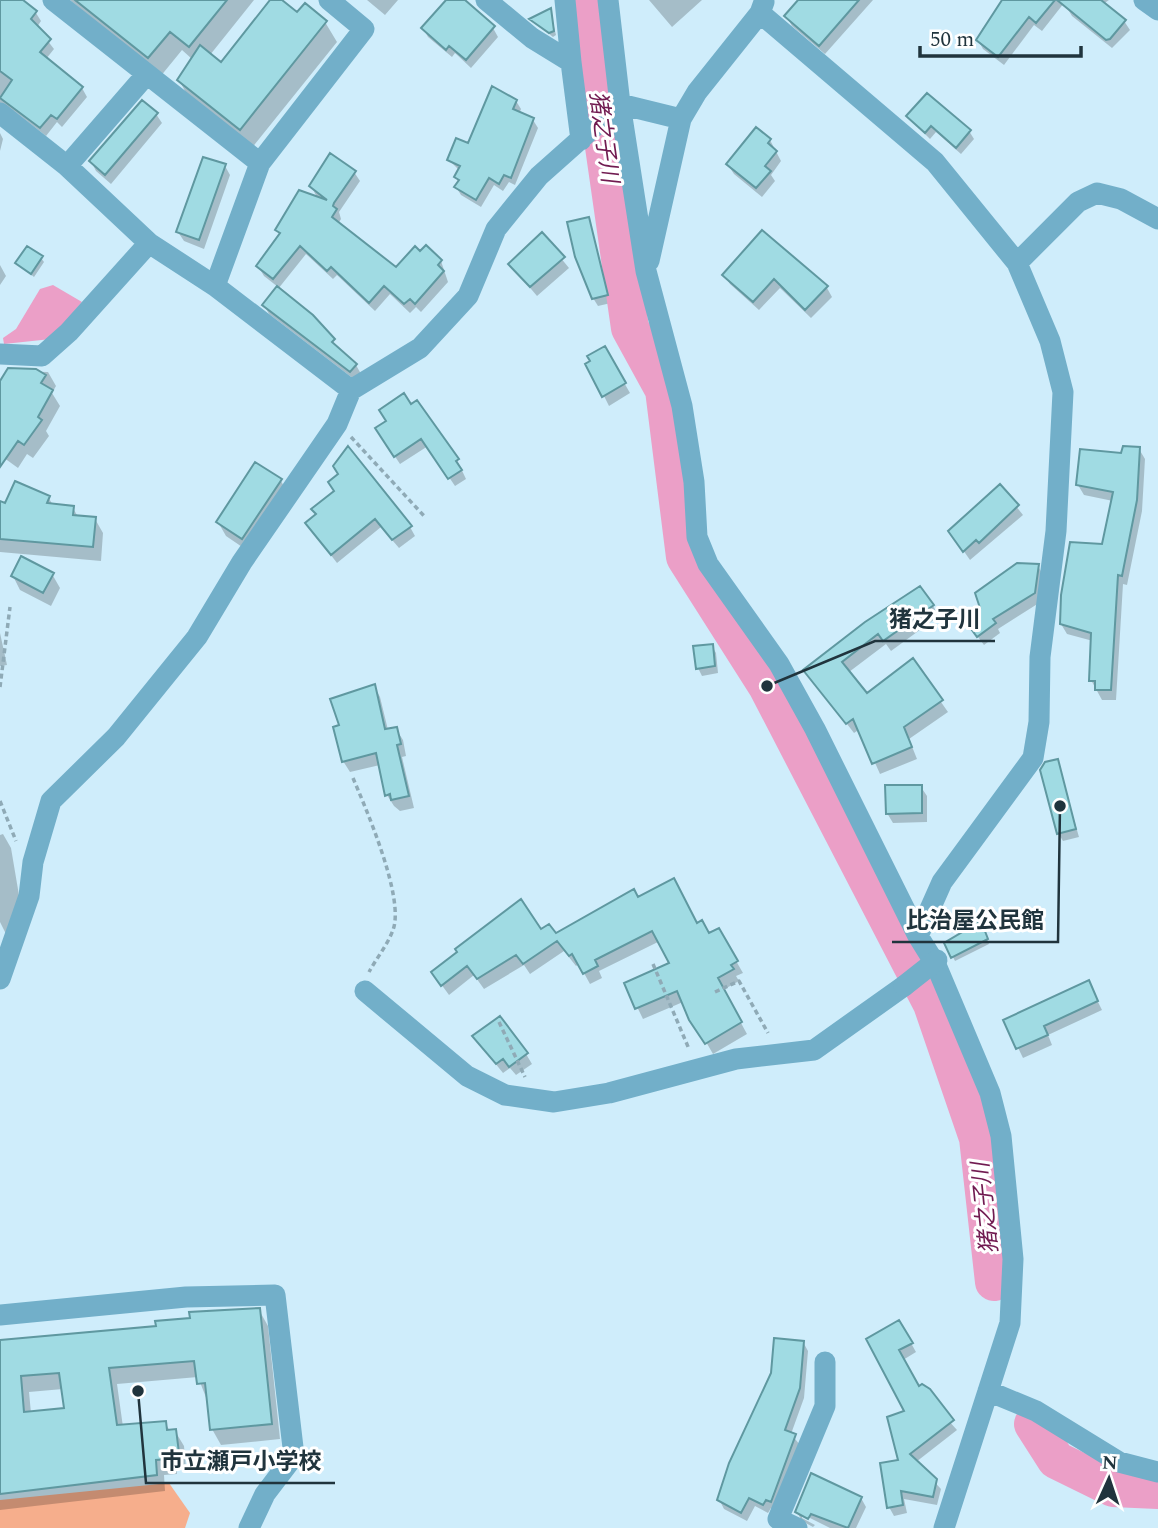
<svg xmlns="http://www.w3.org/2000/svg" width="1158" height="1528" font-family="Spectral,'Noto Sans JP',serif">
<rect width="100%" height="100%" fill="#cfedfb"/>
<path fill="#f6ae8c" d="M169 1483 190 1513 185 1528H0V1500Z"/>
<path fill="#eb9fc7" d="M53 285 82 302 51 339 4 344 3 338 16 329 40 289Z"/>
<path fill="#0003" fill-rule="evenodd" d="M0 0H20L36 13 41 21 37 27 54 49 46 59 82 88 87 97 62 127 57 122 46 136 14 111 0 110Z
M70 0H254L210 55 221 65 273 0H280L298 15 325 22 337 42 251 149 190 100 179 80 192 59 182 50 160 77Z
M367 0H398L385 15Z
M448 0H462L493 28 498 37 471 68 455 53 452 57 428 37 423 28Z
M649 0H702L672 27Z
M801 0H873L825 54 792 26 786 16Z
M1007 0H1109L1103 4 1124 21 1130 30 1112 48 1072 16 1064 3 1042 31 1034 25 1004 65 983 49 978 40 984 32 982 29Z
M550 11 556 35 553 37 531 19Z
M516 101 521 109 519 114 533 120 538 128 515 185 509 182 503 191 494 185 481 207 461 195 456 187 460 171 449 160Z
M156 114 162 123 111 184 96 171 91 161Z
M908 117 969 131 974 139 961 154 936 132 930 139Z
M0 133 3 139 0 151Z
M770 140 781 161 771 175 775 181 762 197 734 174 728 165Z
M225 166 230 175 204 249 184 241 178 232Z
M354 172 360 181 339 212 341 219 338 224 396 269 420 253 441 261 448 282 421 312 416 307 410 313 390 294 375 311 337 275 333 279 306 254 278 289 356 365 361 374 355 380 269 314 264 305 278 287 264 276 258 266 280 235 277 230 318 199 311 186Z
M588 219 611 303 598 306 593 298Z
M762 232 827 288 832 297 811 318 780 288 759 310 730 284 724 275Z
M542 235 569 268 537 296 510 264Z
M41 258 44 262 34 277 17 263Z
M0 265 6 276 0 285Z
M604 348 630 393 609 406 588 364Z
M8 371 48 372 56 386 52 393 60 406 46 431 49 436 33 458 27 454 18 468 0 455V384Z
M410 407 457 460 466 479 455 486 428 446 400 464 382 437Z
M1139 449 1145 459 1142 511 1127 585 1123 584 1116 700H1102L1091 680 1093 641 1067 634 1061 624 1104 546 1113 501 1084 495 1078 485 1123 455Z
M281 481 289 495 251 553 226 536 218 522Z
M1000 486 1023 515 970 560 956 540Z
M335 492 410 527 415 536 399 548 381 527 337 563 307 524Z
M48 497 53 505 73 508 78 517 95 519 103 533 101 561 0 552V503L6 506Z
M1038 566 1043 575 1039 603 998 629 1000 633 984 645 972 629Z
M52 574 60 588 51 606 20 590 13 576Z
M933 606 939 616 891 651 886 644 849 672 867 695 912 661 948 712 909 739 917 759 880 774 860 729 854 733 806 671Z
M0 633 7 665 0 666Z
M712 646 716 653 718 673 702 676 698 668Z
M374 686 380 697 388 730 396 729 403 740 406 756 402 757 414 808 400 811 394 806 387 795 380 765 350 772 343 761 341 727Z
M1057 761 1079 837 1063 841 1058 833Z
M921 787 927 796V822L893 823 887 813Z
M3 834 11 848 22 913 11 944 0 922V835Z
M638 899 697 925 709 935 718 930 743 973 736 976 739 981 723 990 747 1034 713 1054 683 1002 643 1019 626 984 671 964 660 941 599 971 602 978 590 984 579 964 576 966 564 951 530 974 524 965 484 989 474 975 449 995 433 973 541 932 556 935Z
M983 928 989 944 955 961 946 943Z
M1093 992 1102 1010 1048 1035 1052 1045 1023 1058 1005 1021Z
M474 1037 526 1054 532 1064 516 1075 510 1068 503 1073Z
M259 1310 268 1326 280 1439 221 1445 212 1429 207 1400 198 1377 117 1384 123 1427 165 1423 170 1431H175L184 1446 186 1468 177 1469V1474L164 1475 165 1491 0 1510V1342L158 1328ZM63 1389 66 1410 31 1413 29 1392Z
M899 1322 916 1352 903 1360 919 1388 957 1430 916 1462 941 1489 937 1505 904 1499 907 1513 894 1516 889 1507 900 1461 907 1413 868 1340Z
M803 1342 808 1351 804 1398 791 1434 800 1445 776 1510 771 1508 768 1513 755 1506 747 1521 724 1509 719 1499Z
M861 1498 866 1507 856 1528H830L802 1514V1518L815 1525 813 1527 802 1521 797 1512Z"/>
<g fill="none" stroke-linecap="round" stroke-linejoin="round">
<path stroke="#eb9fc7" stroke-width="38" d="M583 0 630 328 664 390 685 557 767 686 932 1004 978 1138 994 1282
M1033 1424 1056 1460 1113 1488 1158 1490"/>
</g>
<path fill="#a0dbe3" stroke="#5f98a0" stroke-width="2" fill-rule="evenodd" d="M0 0H23L37 11 31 19 51 39 40 52 83 87 57 119 51 115 40 128 0 98 12 80 0 71Z
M75 0H227L189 47 170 32 148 58Z
M270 0H282L297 12 305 3 327 21 240 130 177 80 200 45 221 62Z
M446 0H465L495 26 466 60 449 46 446 50 421 28Z
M798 0H859L819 46 784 16Z
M1002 0H1055L1036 23 1029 17 998 57 976 40Z
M1057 0H1101L1126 20 1110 39 1106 40Z
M551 8 554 31 549 33 529 19Z
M492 86 517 100 513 109 534 118 511 178 504 175 499 184 489 178 476 200 454 187 459 180 454 177 460 166 447 160 456 138 468 143Z
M927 93 971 130 956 148 931 126 925 133 906 116Z
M142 100 158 113 105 175 89 161Z
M756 127 771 139 768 143 777 151 765 166 771 171 756 188 726 164Z
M330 153 356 171 334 203 333 206 337 209 332 217 396 267 415 246 420 251 426 245 442 260 438 265 444 271 415 304 410 299 404 304 384 286 369 303 331 267 327 271 300 246 273 279 256 266 280 233 275 230 299 190 327 200 309 186Z
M203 157 226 164 199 240 176 232Z
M589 217 608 295 592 299 575 257 567 222Z
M762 230 828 286 805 310 774 279 753 302 722 275Z
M542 232 565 257 530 287 508 264Z
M27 246 43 256 31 274 15 263Z
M277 286 313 315 335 339 332 342 357 364 350 372 262 305Z
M605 346 626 383 602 397 585 364 590 361 587 356Z
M8 368 36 369 46 375 41 383 53 390 38 417 42 420 24 445 18 441 0 467V381Z
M404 393 411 404 417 400 459 459 456 461 462 470 448 479 421 439 394 457 375 428 386 421 379 410Z
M348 446 412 526 392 540 375 519 331 555 305 523 316 514 311 509 334 491 328 482 338 474 333 466Z
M1123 446 1140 447 1137 500 1122 576 1118 575 1111 690H1095V681H1089L1091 633 1060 624 1061 595 1070 542 1102 544 1113 492 1076 485 1080 449 1121 453Z
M255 462 282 479 242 539 216 522Z
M15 481 50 496 47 503 74 506 73 515 96 517 93 547 0 539V501L5 503Z
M1000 484 1019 505 979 543 976 540 963 552 948 531Z
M21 556 54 573 43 593 11 576Z
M1017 563 1039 564 1035 593 993 619 996 623 977 637 964 619 980 608 975 593Z
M920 586 934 605 883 641 878 634 842 662 867 693 913 658 943 700 904 727 912 747 872 764 853 719 846 724 803 670 865 622Z
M713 644 715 666 696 669 693 646Z
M375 684 385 729 397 727 401 744 397 745 409 796 391 800 390 794 385 796 376 753 342 762 333 727 339 725 330 699Z
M1058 759 1076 829 1057 834 1040 770 1045 762Z
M885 785H922V813L886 814Z
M674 878 697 923 702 920 709 933 719 928 738 961 731 965 734 969 718 978 742 1022 705 1044 689 1020 677 991 635 1009 624 983 669 963 652 931 595 960 598 966 583 974 572 954 569 956 557 941 523 964 516 955 477 979 467 966 441 986 431 972 457 952 455 949 521 899 541 929 549 924 556 933 634 889 638 897Z
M981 921 988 939 951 958 944 943Z
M1089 980 1098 1001 1044 1026 1048 1035 1016 1049 1003 1020Z
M500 1016 528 1053 509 1067 503 1059 496 1064 472 1036Z
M260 1308 272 1424 210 1430 205 1383 197 1384 194 1361 109 1368 117 1425 166 1421 167 1430 176 1429 179 1453H169V1459L156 1460 157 1475 0 1494V1340L156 1326 155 1321 190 1318 189 1312ZM59 1373 64 1408 24 1412 21 1376Z
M899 1320 913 1343 899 1350 919 1386 922 1384 930 1389 954 1420 910 1454 937 1479 933 1497 901 1491 903 1505 887 1508 880 1463 898 1460 887 1417 904 1411 866 1339Z
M774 1338 804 1341 800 1388 785 1430 796 1434 771 1502 766 1500 763 1505 749 1498 741 1513 717 1500 729 1463 771 1373Z
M811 1473 862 1497 848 1528 811 1514 808 1519 795 1512Z"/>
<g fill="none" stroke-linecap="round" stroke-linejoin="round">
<path stroke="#8faab6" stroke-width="3.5" stroke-dasharray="5 3.5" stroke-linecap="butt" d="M351 437 425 517
M0 687 10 607
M353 778C366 809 405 898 393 930 388 944 376 959 369 972
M0 801 16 841
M653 964 689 1049
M715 992 739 981 768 1033
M499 1022 525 1077"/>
<path stroke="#72afc9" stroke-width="21" d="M53 0 260 163
M486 0 532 38 571 62 581 140
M565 0 571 62
M608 0 620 104 646 271 682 406 694 482 697 537 708 564 779 664 815 729 918 936 936 965 990 1093 1001 1136 1013 1259 1010 1323 944 1528
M1144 0 1158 10
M760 13 935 162 1017 263 1050 341 1063 392 1056 531 1040 657 1039 722 1033 758 942 882 918 936
M0 113 67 166 149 243 215 286 351 390
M67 166 146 75
M649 261 681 119 697 92 760 13 764 2
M1017 263 1078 202 1097 193 1121 199 1158 219
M215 286 260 163 364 29 329 0
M0 354 42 356 69 332 149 243
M0 979 29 896 33 862 51 801 116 737 197 637 242 562 337 424 351 390 420 348 468 296 496 229 539 176 620 104 681 119
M365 991 467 1076 505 1095 554 1102 609 1093 736 1059 814 1050 904 986
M0 1315 186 1297 275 1295 294 1456 265 1494 249 1528
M988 1391 1036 1411 1119 1462 1158 1472
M797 1528 778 1519 825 1406V1362"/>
<path stroke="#72afc9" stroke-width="21" d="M904 986 937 960"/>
</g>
<g text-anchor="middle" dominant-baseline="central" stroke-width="6" stroke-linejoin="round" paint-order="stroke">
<g font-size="23" font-style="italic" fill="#711b51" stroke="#fff">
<text transform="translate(603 137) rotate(82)">猪之子川</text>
<text transform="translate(986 1208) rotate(-96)">猪之子川</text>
</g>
</g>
<path fill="none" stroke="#20343d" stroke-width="2.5" d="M767 686L875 641H995M1060 806L1058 942H892M138 1391L146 1483H335"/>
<g fill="#20343d" stroke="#fff" stroke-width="2.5">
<circle cx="767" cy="686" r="7"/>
<circle cx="1060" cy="806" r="7"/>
<circle cx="138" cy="1391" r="7"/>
</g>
<g font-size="23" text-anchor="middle" font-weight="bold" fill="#20343d" stroke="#fff" stroke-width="6" stroke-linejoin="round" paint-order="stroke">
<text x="935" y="627">猪之子川</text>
<text x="975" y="928">比治屋公民館</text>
<text x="241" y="1469">市立瀬戸小学校</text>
</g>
<g transform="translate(1109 1479) rotate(3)" stroke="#ffffff" stroke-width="5" paint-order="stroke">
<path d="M0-5L12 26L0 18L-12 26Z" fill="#20343d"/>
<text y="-10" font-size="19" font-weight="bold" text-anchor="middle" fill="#20343d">N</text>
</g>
<path d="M920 46v10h161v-10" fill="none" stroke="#20343d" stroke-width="3.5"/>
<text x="930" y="46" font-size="21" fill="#20343d" stroke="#ffffff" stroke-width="5" paint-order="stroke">50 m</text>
</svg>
